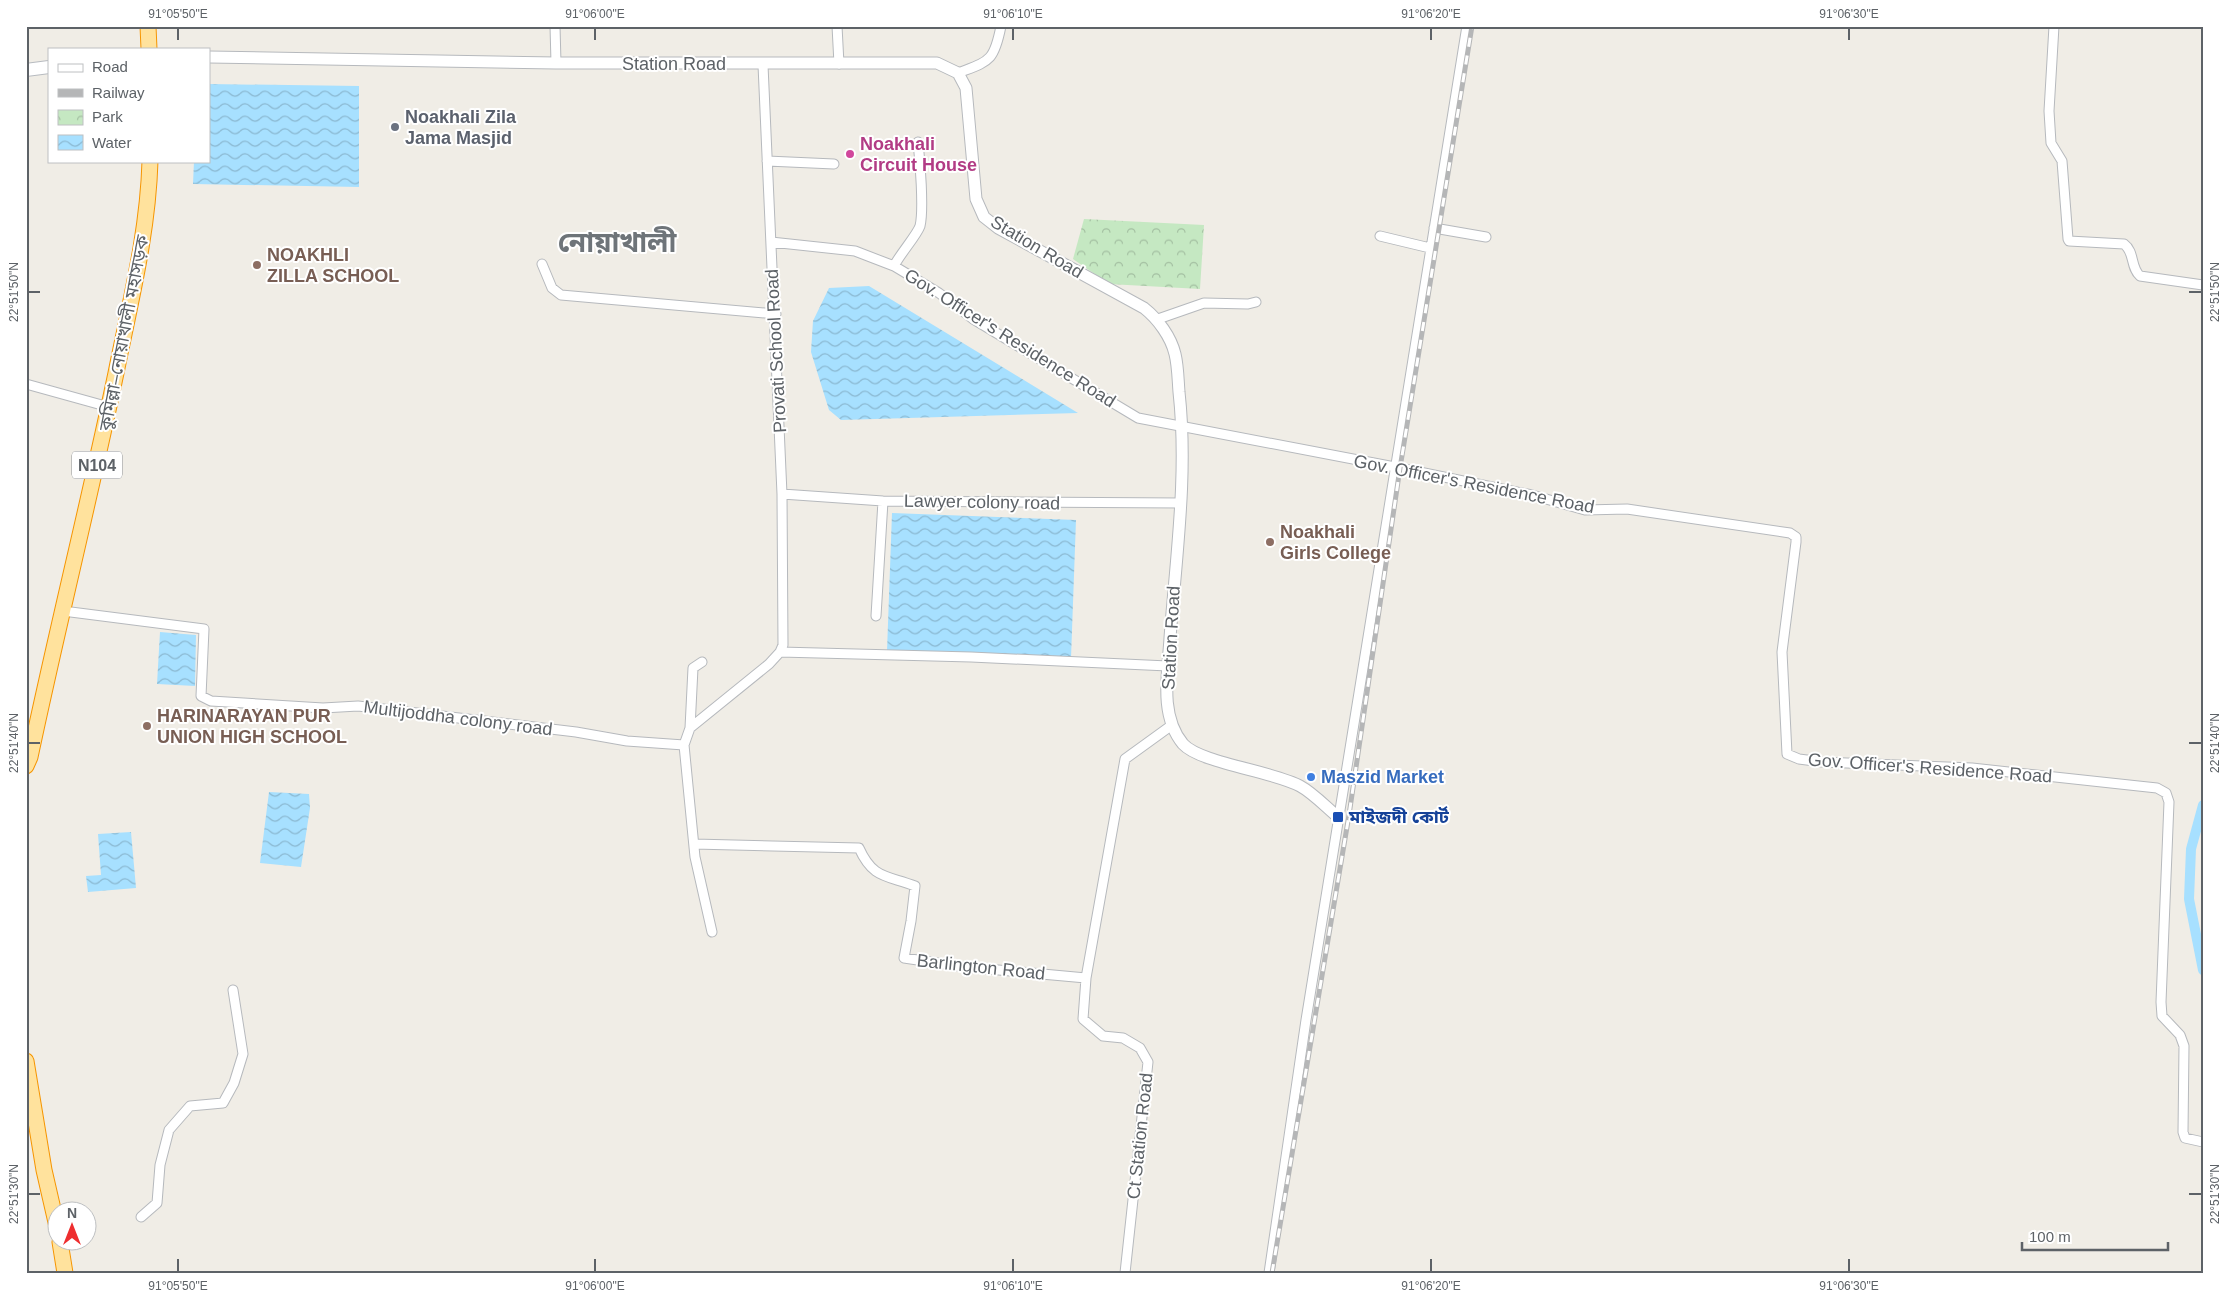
<svg xmlns="http://www.w3.org/2000/svg" width="2229" height="1299" font-family="Helvetica,'Noto Sans Bengali',sans-serif">
<defs>
<pattern id="park-crowns" width="20" height="18" patternUnits="userSpaceOnUse" patternTransform="scale(1.25)"><rect width="20" height="18" fill="#c5e8c2"/><path d="M2 6a3 3 0 1 1 6 0M12 15a3 3 0 1 1 6 0" fill="none" stroke="#a3bfa1"/></pattern>
<pattern id="water-waves" width="16" height="10" patternUnits="userSpaceOnUse" patternTransform="scale(1.25)"><rect width="16" height="10" fill="#a7e0ff"/><path d="M0 5q4-4 8 0t8 0" fill="none" stroke="#8bb9d2"/></pattern>
</defs>
<rect width="100%" height="100%" fill="#f0ede6"/>
<path fill="url(#park-crowns)" d="M1084 219 1204 225 1200 289 1109 284 1073 259Z"/>
<path fill="url(#water-waves)" d="M209 84 359 86V187L193 184 194 161H209Z
M869 286 1078 413 841 420 829 410 811 352 813 321 829 288Z
M892 513 1076 520 1071 658 887 651Z
M160 632 196 635 195 686 157 684Z
M269 792 309 794 310 808 301 867 260 863Z
M131 832 136 888 88 892 86 876 101 875 98 834Z"/>
<g fill="none" stroke-linecap="round" stroke-linejoin="round">
<path stroke="#a7e0ff" stroke-width="10" d="M2203 805 2191 849 2189 899 2203 970"/>
<defs>
<path id="minor" d="M555 26 556 63
M837 26 839 64
M2054 26 2049 111 2051 143 2062 161 2068 239 2069 241 2124 244C2135 252 2130 267 2140 276L2203 285
M958 73C989 61 994 62 1001 26
M767 161 834 164
M1434 228 1486 237
M1380 236 1430 248
M771 242 855 251 894 266 939 293 973 319 1138 418 1400 468 1532 495 1585 510 1627 509 1790 533 1796 537V542L1782 652 1787 754 1799 759 1822 762 1972 768 2157 788 2166 793 2169 802 2161 1002 2162 1016 2180 1035 2184 1046 2183 1132 2185 1138 2203 1142
M542 264 552 288 561 295 776 314
M894 266C900 254 917 235 920 226 924 210 920 160 918 142
M1158 319 1204 303 1248 304 1256 302
M26 384 109 407
M782 494 883 501 1181 503
M63 611 204 629 201 696 211 701 323 708 358 706 576 732 627 741 684 745
M876 616 883 501
M780 652 971 657 1168 666
M690 728 693 668 702 662
M694 844 859 848C873 879 886 875 915 886L911 921 904 958 965 967 1086 978 1125 759 1172 725
M712 932 695 857 684 745 690 728 769 664 780 652 783 645 782 494 763 65
M1086 978 1083 1019 1103 1036 1123 1038 1140 1048 1148 1062 1125 1273
M141 1217 157 1203 160 1165 169 1130 190 1106 223 1103 234 1083 243 1054 233 990
M1269 1273 1306 1020 1467 26"/>
<path id="tertiary" d="M209 57 556 63H937L958 73 966 88 976 199 984 217 998 228 1144 308C1158 319 1171 337 1175 354 1178 366 1178 380 1179 392 1188 474 1176 556 1170 638 1168 673 1159 715 1183 744 1200 763 1272 771 1300 786 1313 793 1326 807 1338 817"/>
<path id="secondary" d="M26 70 49 67"/>
<path id="trunk" d="M148 26 149 49
M26 766 30 757C57 629 89 502 116 373 130 303 148 233 150 161
M26 1061 44 1170 58 1231
M60 1242 65 1273"/>
</defs>
<use href="#minor" stroke="#b6b9bd" stroke-width="11"/>
<use href="#tertiary" stroke="#b6b9bd" stroke-width="13"/>
<use href="#secondary" stroke="#b7bbc0" stroke-width="14"/>
<use href="#trunk" stroke="#f69500" stroke-width="17"/>
<use href="#minor" stroke="#fff" stroke-width="9"/>
<use href="#tertiary" stroke="#fff" stroke-width="11"/>
<use href="#secondary" stroke="#fff" stroke-width="12"/>
<use href="#trunk" stroke="#ffe29d" stroke-width="15"/>
<defs>
<path id="rail" d="M1272 1273 1349 815 1400 468 1472 26"/>
</defs>
<use href="#rail" stroke="#b5b6b7" stroke-width="5"/>
<use href="#rail" stroke="#fff" stroke-width="3" stroke-dasharray="9" stroke-linecap="butt"/>
</g>
<path fill="none" stroke="#5d6267" stroke-width="2" d="M178 28V40M595 28V40M1013 28V40M1431 28V40M1849 28V40M28 292H40M2189 292H2202M28 743H40M2189 743H2202M28 1194H40M2189 1194H2202M178 1259V1272M595 1259V1272M1013 1259V1272M1431 1259V1272M1849 1259V1272"/>
<circle fill="#6b7280" stroke="#fff" stroke-width="2" cx="395" cy="127" r="5"/>
<circle fill="#d1479c" stroke="#fff" stroke-width="2" cx="850" cy="154" r="5"/>
<g fill="#8d6e63" stroke="#fff" stroke-width="2">
<circle cx="257" cy="265" r="5"/>
<circle cx="1270" cy="542" r="5"/>
<circle cx="147" cy="726" r="5"/>
</g>
<circle fill="#3f7fe0" stroke="#fff" stroke-width="2" cx="1311" cy="777" r="5"/>
<rect fill="#1a4fb4" stroke="#fff" stroke-width="2" x="1332" y="811" width="12" height="12" rx="2.5"/>
<g text-anchor="middle" dominant-baseline="central" stroke-width="4" stroke-linejoin="round" paint-order="stroke">
<rect fill="#fff" stroke="#8e9195" stroke-width="1" x="72" y="451.5" width="50" height="27" rx="4"/>
<g font-size="16" font-weight="bold" fill="#5d6267">
<text x="97" y="465">N104</text>
</g>
<g font-size="18" fill="#5d6267" stroke="#fff">
<text x="674" y="64">Station Road</text>
<text transform="translate(1037 247) rotate(31)">Station Road</text>
<text transform="translate(124 333) rotate(-79)">কুমিল্লা–নোয়াখালী মহাসড়ক</text>
<text transform="translate(1010 338) rotate(32)">Gov. Officer's Residence Road</text>
<text transform="translate(776 351) rotate(-93)">Provati School Road</text>
<text transform="translate(1474 484) rotate(11)">Gov. Officer's Residence Road</text>
<text transform="translate(982 502) rotate(1)">Lawyer colony road</text>
<text transform="translate(1171 638) rotate(-87)">Station Road</text>
<text transform="translate(458 718) rotate(7)">Multijoddha colony road</text>
<text transform="translate(1930 768) rotate(4)">Gov. Officer's Residence Road</text>
<text transform="translate(981 967) rotate(6)">Barlington Road</text>
<text transform="translate(1140 1136) rotate(-84)">Ct Station Road</text>
</g>
<g font-size="18" font-weight="bold" fill="#5b616d" stroke="#fff" text-anchor="start">
<text x="405" y="117">Noakhali Zila<tspan x="405" dy="21">Jama Masjid</tspan></text>
</g>
<g font-size="18" font-weight="bold" fill="#b23c85" stroke="#fff" text-anchor="start">
<text x="860" y="144">Noakhali<tspan x="860" dy="21">Circuit House</tspan></text>
</g>
<g font-size="18" font-weight="bold" fill="#785e54" stroke="#fff" text-anchor="start">
<text x="267" y="255">NOAKHLI<tspan x="267" dy="21">ZILLA SCHOOL</tspan></text>
<text x="1280" y="532">Noakhali<tspan x="1280" dy="21">Girls College</tspan></text>
<text x="157" y="716">HARINARAYAN PUR<tspan x="157" dy="21">UNION HIGH SCHOOL</tspan></text>
</g>
<g font-size="18" font-weight="bold" fill="#366cbe" stroke="#fff" text-anchor="start">
<text x="1321" y="777">Maszid Market</text>
</g>
<g font-size="18" font-weight="bold" fill="#164399" stroke="#fff" text-anchor="start">
<text x="1349" y="817">মাইজদী কোর্ট</text>
</g>
<g font-size="28" font-weight="bold" fill="#6e7479" stroke="#fff">
<text x="617" y="242">নোয়াখালী</text>
</g>
</g>
<rect width="2229" height="1299" fill="none" stroke="#ffffff" stroke-width="55"/>
<rect x="48" y="48" width="162" height="115" fill="#ffffff" stroke="#bec0c2"/>
<rect x="58" y="64" width="25" height="8" fill="#ffffff" stroke="#bec0c2"/>
<text x="92" y="72" font-size="15" fill="#5d6267">Road</text>
<rect x="58" y="89" width="25" height="8" fill="#b5b6b7" stroke="#bec0c2"/>
<text x="92" y="98" font-size="15" fill="#5d6267">Railway</text>
<rect x="58" y="110" width="25" height="15" fill="url(#park-crowns)" stroke="#bec0c2"/>
<text x="92" y="122" font-size="15" fill="#5d6267">Park</text>
<rect x="58" y="135" width="25" height="15" fill="url(#water-waves)" stroke="#bec0c2"/>
<text x="92" y="148" font-size="15" fill="#5d6267">Water</text>
<g transform="translate(72 1226)"><circle r="24" fill="#ffffff" stroke="#bec0c2"/>
<path d="M0-4L9 19L0 12L-9 19Z" fill="#ee2e2f"/>
<text y="-8" font-size="14" font-weight="bold" text-anchor="middle" fill="#5d6267">N</text>
</g>
<path d="M2022 1242v8h146v-8" fill="none" stroke="#5d6267" stroke-width="2.5"/>
<text x="2029" y="1242" font-size="15" fill="#5d6267" stroke="#ffffff" stroke-width="4" paint-order="stroke">100 m</text>
<rect x="28" y="28" width="2174" height="1244" fill="none" stroke="#5d6267" stroke-width="2"/>
<g font-size="12" text-anchor="middle" fill="#5d6267">
<text x="178" y="18">91°05'50"E</text>
<text x="595" y="18">91°06'00"E</text>
<text x="1013" y="18">91°06'10"E</text>
<text x="1431" y="18">91°06'20"E</text>
<text x="1849" y="18">91°06'30"E</text>
<text transform="translate(14 292) rotate(-90)" y="4">22°51'50"N</text>
<text transform="translate(2215 292) rotate(-90)" y="4">22°51'50"N</text>
<text transform="translate(14 743) rotate(-90)" y="4">22°51'40"N</text>
<text transform="translate(2215 743) rotate(-90)" y="4">22°51'40"N</text>
<text transform="translate(14 1194) rotate(-90)" y="4">22°51'30"N</text>
<text transform="translate(2215 1194) rotate(-90)" y="4">22°51'30"N</text>
<text x="178" y="1290">91°05'50"E</text>
<text x="595" y="1290">91°06'00"E</text>
<text x="1013" y="1290">91°06'10"E</text>
<text x="1431" y="1290">91°06'20"E</text>
<text x="1849" y="1290">91°06'30"E</text>
</g>
</svg>
